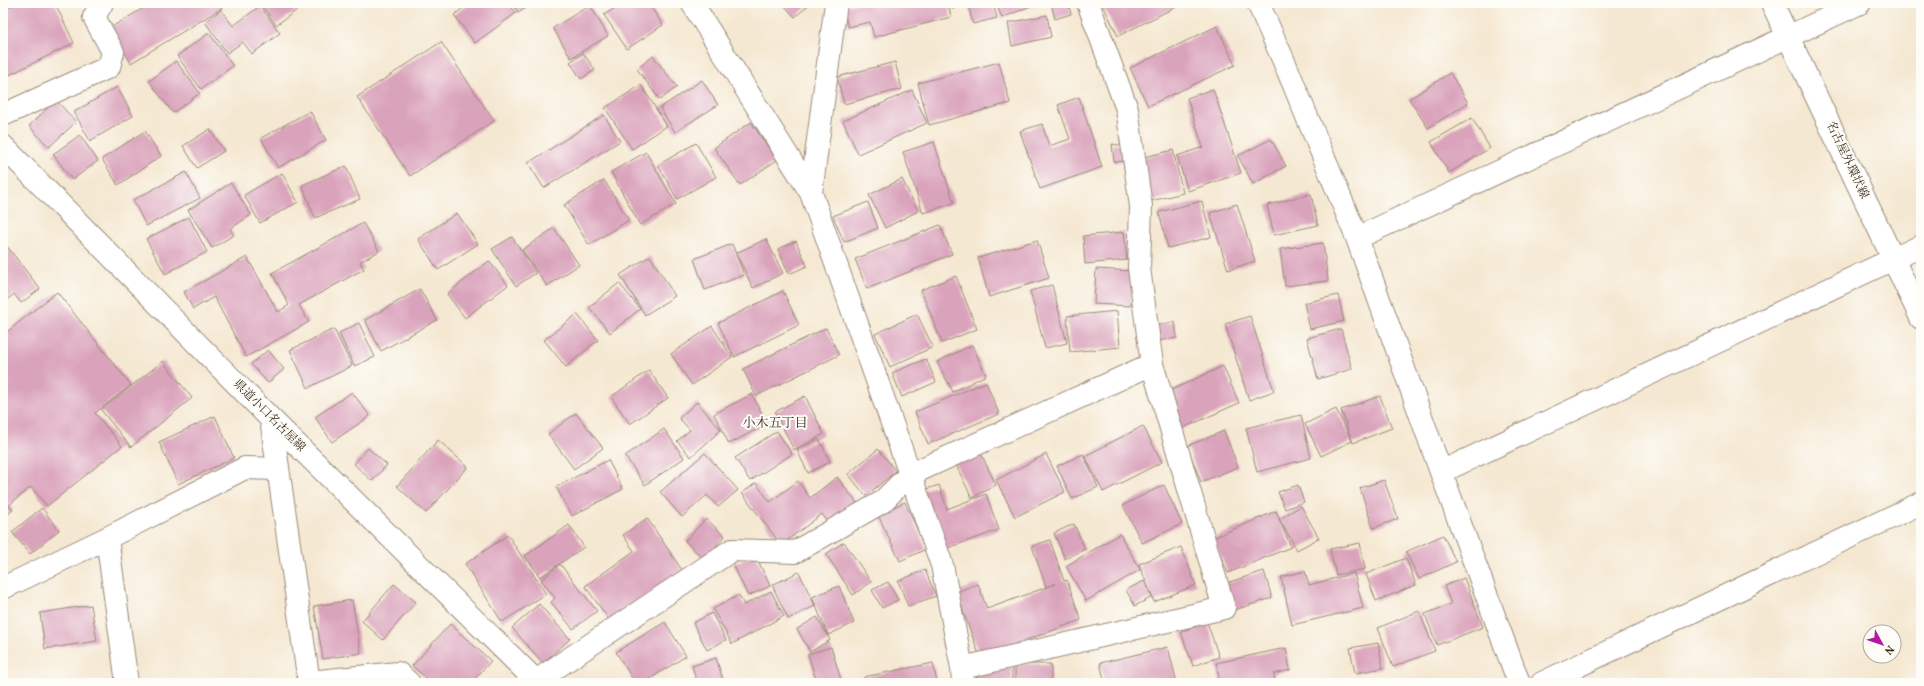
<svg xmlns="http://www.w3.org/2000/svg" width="1924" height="686" font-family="Vollkorn,'Noto Serif JP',serif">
<rect width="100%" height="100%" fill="#fdfcf7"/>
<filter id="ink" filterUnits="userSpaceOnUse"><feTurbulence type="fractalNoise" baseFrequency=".025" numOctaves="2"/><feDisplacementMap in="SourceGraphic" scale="8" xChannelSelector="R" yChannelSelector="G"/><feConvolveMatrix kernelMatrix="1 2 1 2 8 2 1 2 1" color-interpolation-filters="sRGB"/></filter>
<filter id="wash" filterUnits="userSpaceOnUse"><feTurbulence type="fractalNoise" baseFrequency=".012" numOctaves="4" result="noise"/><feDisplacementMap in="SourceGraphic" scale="16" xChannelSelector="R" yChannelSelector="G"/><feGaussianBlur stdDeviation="0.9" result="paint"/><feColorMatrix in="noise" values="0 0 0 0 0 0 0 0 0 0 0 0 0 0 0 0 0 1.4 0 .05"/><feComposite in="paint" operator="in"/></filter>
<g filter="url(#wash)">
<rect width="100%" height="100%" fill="#f5e8d2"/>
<g id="blocks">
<path fill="#daa3bc" d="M18 3H55L74 43 3 78V10Z
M152 3H219L222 8 131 63 110 28Z
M260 3H307L276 25Z
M470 3H508L516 13 475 43 454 15Z
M512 3H534L518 13Z
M623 3H648L663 25 627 49 604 15Z
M782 3H811L795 17Z
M858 3H948L951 17 874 37 870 22 848 27 843 7Z
M950 3H993L997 18 973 24 968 4 952 9Z
M996 3H1038L1002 18Z
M1051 3H1068L1071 14 1055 19Z
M1102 3H1174L1176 7 1118 36Z
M590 5 608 36 571 58 553 28Z
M260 6 280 33 252 54 243 42 227 53 205 22 221 10 233 26Z
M1047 15 1051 37 1012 46 1008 23Z
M1217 26 1235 65 1148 106 1130 68Z
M209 33 233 66 201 89 177 56Z
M441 42 494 121 410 176 357 97Z
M583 53 595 70 581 79 570 62Z
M653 56 677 87 660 100 637 69Z
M176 61 200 93 173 113 149 81Z
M895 62 902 89 844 104 837 77Z
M999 62 1010 103 929 125 918 83Z
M1450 73 1468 103 1428 128 1409 99Z
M702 80 718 105 675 132 660 108Z
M641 85 667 126 632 149 605 108Z
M117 87 133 116 90 141 74 112Z
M1213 89 1241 173 1188 191 1177 156 1203 147 1187 98Z
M912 90 927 123 858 154 843 121Z
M1079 97 1102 167 1040 189 1020 131 1042 124 1049 146 1070 139 1058 105Z
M56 100 76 122 49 147 29 126Z
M310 111 326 140 278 168 261 138Z
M604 115 620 141 544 188 528 163Z
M1472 118 1490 148 1449 173 1431 142Z
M751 122 777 160 740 185 714 148Z
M210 129 224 151 197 168 183 146Z
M145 131 161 156 118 185 102 159Z
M80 135 98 161 72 180 53 154Z
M1271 139 1286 166 1253 184 1238 156Z
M934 142 954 203 923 213 903 152Z
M696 143 716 177 677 199 658 165Z
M1112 144 1124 146 1126 161 1114 162Z
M1173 150 1183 193 1151 201 1140 158Z
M646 152 676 204 640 225 611 172Z
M346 166 360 199 315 218 302 185Z
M186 172 200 198 146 226 133 200Z
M282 173 298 202 260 223 244 195Z
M902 179 918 211 885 228 869 195Z
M604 180 629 220 589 245 564 205Z
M231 183 251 215 230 229 234 235 212 248 188 210Z
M1311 194 1318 225 1274 235 1267 205Z
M1202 201 1211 237 1168 248 1159 212Z
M868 202 878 228 844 242 833 216Z
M1237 204 1255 261 1228 270 1210 213Z
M457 213 478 244 438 270 418 239Z
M189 217 207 252 165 274 146 239Z
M363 223 379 251 360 262 364 269 299 305 309 322 246 357 214 297 193 309 184 292 247 257 278 312 289 305 272 273Z
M940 225 952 254 867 289 855 259Z
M554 228 579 265 547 286 522 250Z
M1124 232 1127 260 1085 264 1083 236Z
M512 237 536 273 516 286 492 249Z
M766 239 783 273 753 288 736 253Z
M1037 240 1049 278 989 297 978 258Z
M3 241 40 289 21 303 14 294 3 303Z
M796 241 807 266 789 274 778 249Z
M1323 243 1328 281 1285 286 1280 249Z
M732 244 744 275 705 290 694 259Z
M650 256 675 296 645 315 620 275Z
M489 261 508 285 465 318 447 294Z
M1096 269 1133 271 1131 306 1094 304Z
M956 276 977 329 942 343 921 290Z
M619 283 640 309 610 333 589 307Z
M1052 285 1067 343 1045 348 1030 291Z
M420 289 437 320 381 351 365 320Z
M783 291 799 325 734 357 718 323Z
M57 292 131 385 95 413 122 446 47 506 31 487 9 505 13 510 3 518V335Z
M1338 295 1344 321 1310 329 1304 303Z
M1117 311 1120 347 1070 352 1067 316Z
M577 314 598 340 566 367 544 340Z
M917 314 933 347 890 367 875 334Z
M1250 316 1274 391 1249 400 1225 324Z
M1175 322 1177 338 1151 342 1149 326Z
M359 323 375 357 354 366 339 333Z
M712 326 732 357 692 385 671 354Z
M826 328 839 355 756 396 743 369Z
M334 329 352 366 308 388 290 350Z
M1341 329 1352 369 1318 379 1307 338Z
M972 345 986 375 953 392 937 362Z
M268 350 284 369 268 383 251 364Z
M926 359 936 382 902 397 892 373Z
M163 361 192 398 131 447 101 410Z
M1223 366 1239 403 1179 430 1163 394Z
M649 370 668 398 630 424 611 397Z
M986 382 999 414 928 444 915 412Z
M352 392 370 416 332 442 315 417Z
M752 394 767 424 729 444 714 414Z
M805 396 824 434 794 450 775 412Z
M1380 396 1392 428 1353 443 1341 410Z
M697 402 721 430 691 457 677 441 690 430 679 418Z
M1336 409 1352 441 1321 456 1305 424Z
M576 413 603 448 574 469 548 434Z
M1301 415 1311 458 1257 472 1246 428Z
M215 416 234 458 178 484 159 442Z
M1143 426 1162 462 1103 492 1085 456Z
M664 429 684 458 645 485 625 456Z
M777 431 792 454 750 481 735 458Z
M1224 431 1238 467 1201 482 1187 446Z
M819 439 830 462 808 473 797 450Z
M438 440 468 467 426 513 397 486Z
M978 447 996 485 972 498 953 459Z
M368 448 387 465 372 481 354 464Z
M878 449 896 471 866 496 848 474Z
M705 453 738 490 718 507 707 495 682 517 660 492Z
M1046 454 1065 492 1015 517 996 480Z
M1083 454 1098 487 1072 499 1057 466Z
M608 460 623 489 572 516 556 487Z
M837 477 857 503 830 524 822 514 781 545 742 493 756 483 770 502 798 481 810 498Z
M1384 480 1398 519 1373 528 1360 488Z
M939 485 947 509 986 494 999 530 942 550 921 491Z
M1164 485 1182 524 1142 543 1123 505Z
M1298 485 1304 502 1285 509 1278 492Z
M905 502 926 549 900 561 878 515Z
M1301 506 1319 538 1297 550 1279 519Z
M42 508 59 530 30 554 12 532Z
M1276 511 1291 547 1228 573 1213 538Z
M647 518 682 570 610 621 585 586 634 551 623 535Z
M706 519 725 536 704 559 685 541Z
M1074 524 1085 549 1065 559 1054 533Z
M569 525 584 547 540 577 525 556Z
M1120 534 1140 570 1086 601 1066 566Z
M508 535 546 594 502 622 465 564Z
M1443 535 1456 562 1419 579 1406 552Z
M1050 540 1064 581 1067 580 1081 620 980 657 956 592 978 584 987 609 1055 584 1046 587 1032 546Z
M844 542 871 582 853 595 826 554Z
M1360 543 1365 569 1336 575 1330 549Z
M1181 547 1196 585 1154 602 1139 564Z
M755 554 770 586 748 596 733 564Z
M1406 558 1416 585 1376 601 1366 574Z
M560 564 597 611 573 629 551 602 555 598 541 580Z
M925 570 936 596 908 606 898 581Z
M1264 571 1272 598 1228 612 1220 585Z
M1305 571 1309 585 1354 573 1363 608 1292 625 1281 577Z
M799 572 815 606 788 619 772 585Z
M1464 578 1483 627 1437 645 1425 614 1451 604 1444 586Z
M1144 581 1152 597 1135 606 1126 590Z
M888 582 898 600 882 608 872 590Z
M394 584 416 602 383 640 362 621Z
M839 586 854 623 828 635 812 597Z
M771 591 784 616 732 644 713 609 739 595 744 605Z
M352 600 361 653 323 659 314 606Z
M539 604 570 639 543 663 512 628Z
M91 605 97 641 45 649 40 613Z
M1419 611 1435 651 1393 667 1378 628Z
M712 613 726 640 707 650 693 623Z
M817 617 830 640 810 652 797 629Z
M665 622 686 656 643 683H635L616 652Z
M1207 622 1219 657 1193 666 1181 632Z
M450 624 491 661 471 683H432L412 666Z
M3 635 6 644 3 645Z
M1378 643 1383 668 1355 673 1350 648Z
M831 647 842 683H817L808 654Z
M1168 647 1177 683H1105L1100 663Z
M1286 648 1290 670 1274 674 1275 683H1220L1216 663Z
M716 658 724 683H697L692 666Z
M933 663 937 683H865L864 677Z
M1015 664H1051V683H1015Z
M1012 667V683H977V668Z"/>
</g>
</g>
<g filter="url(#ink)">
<use href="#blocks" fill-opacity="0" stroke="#988978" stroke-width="1"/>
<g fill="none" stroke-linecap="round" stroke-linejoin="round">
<defs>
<path id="street" d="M692 3 811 193 942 565 962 668 963 683
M1258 3 1286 66 1357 238 1441 472 1519 683
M3 115 109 67 113 52 94 17 102 3
M811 193 836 3
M1357 238 1860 3
M1441 472 1921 246
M107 538 127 683
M3 588 107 538 245 468 278 469
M962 668 1224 608 1152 364 1139 268 1141 206 1127 109 1088 3
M536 681 732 550 795 552 882 502 909 475 1152 364
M309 682 398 673 409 683
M1542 683 1921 503"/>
<path id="secondary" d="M1772 3 1921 318
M3 146 271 419 538 683
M271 419 309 683"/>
</defs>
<use href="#street" stroke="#988978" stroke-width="24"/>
<use href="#secondary" stroke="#988978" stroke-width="24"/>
<use href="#street" stroke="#fff" stroke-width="22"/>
<use href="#secondary" stroke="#fff" stroke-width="22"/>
</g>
</g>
<g text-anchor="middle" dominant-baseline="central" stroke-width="4" stroke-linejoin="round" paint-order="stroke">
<g font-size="12" fill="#3b2a1e" stroke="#fdfcf7">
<text transform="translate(1847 160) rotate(65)">名古屋外環状線</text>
<text transform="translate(269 416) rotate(45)">県道小口名古屋線</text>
</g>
<g font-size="13" fill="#3b2a1e" stroke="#fdfcf7">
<text x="775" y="424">小木五丁目</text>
</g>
</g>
<rect width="1924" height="686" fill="none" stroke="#fdfcf7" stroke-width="16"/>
<g transform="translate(1882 644) rotate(130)"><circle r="19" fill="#fdfcf7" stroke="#afa8a0"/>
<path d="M0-3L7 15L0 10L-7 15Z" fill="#b5179e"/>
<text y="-6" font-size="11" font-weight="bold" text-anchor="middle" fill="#3b2a1e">N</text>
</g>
</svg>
